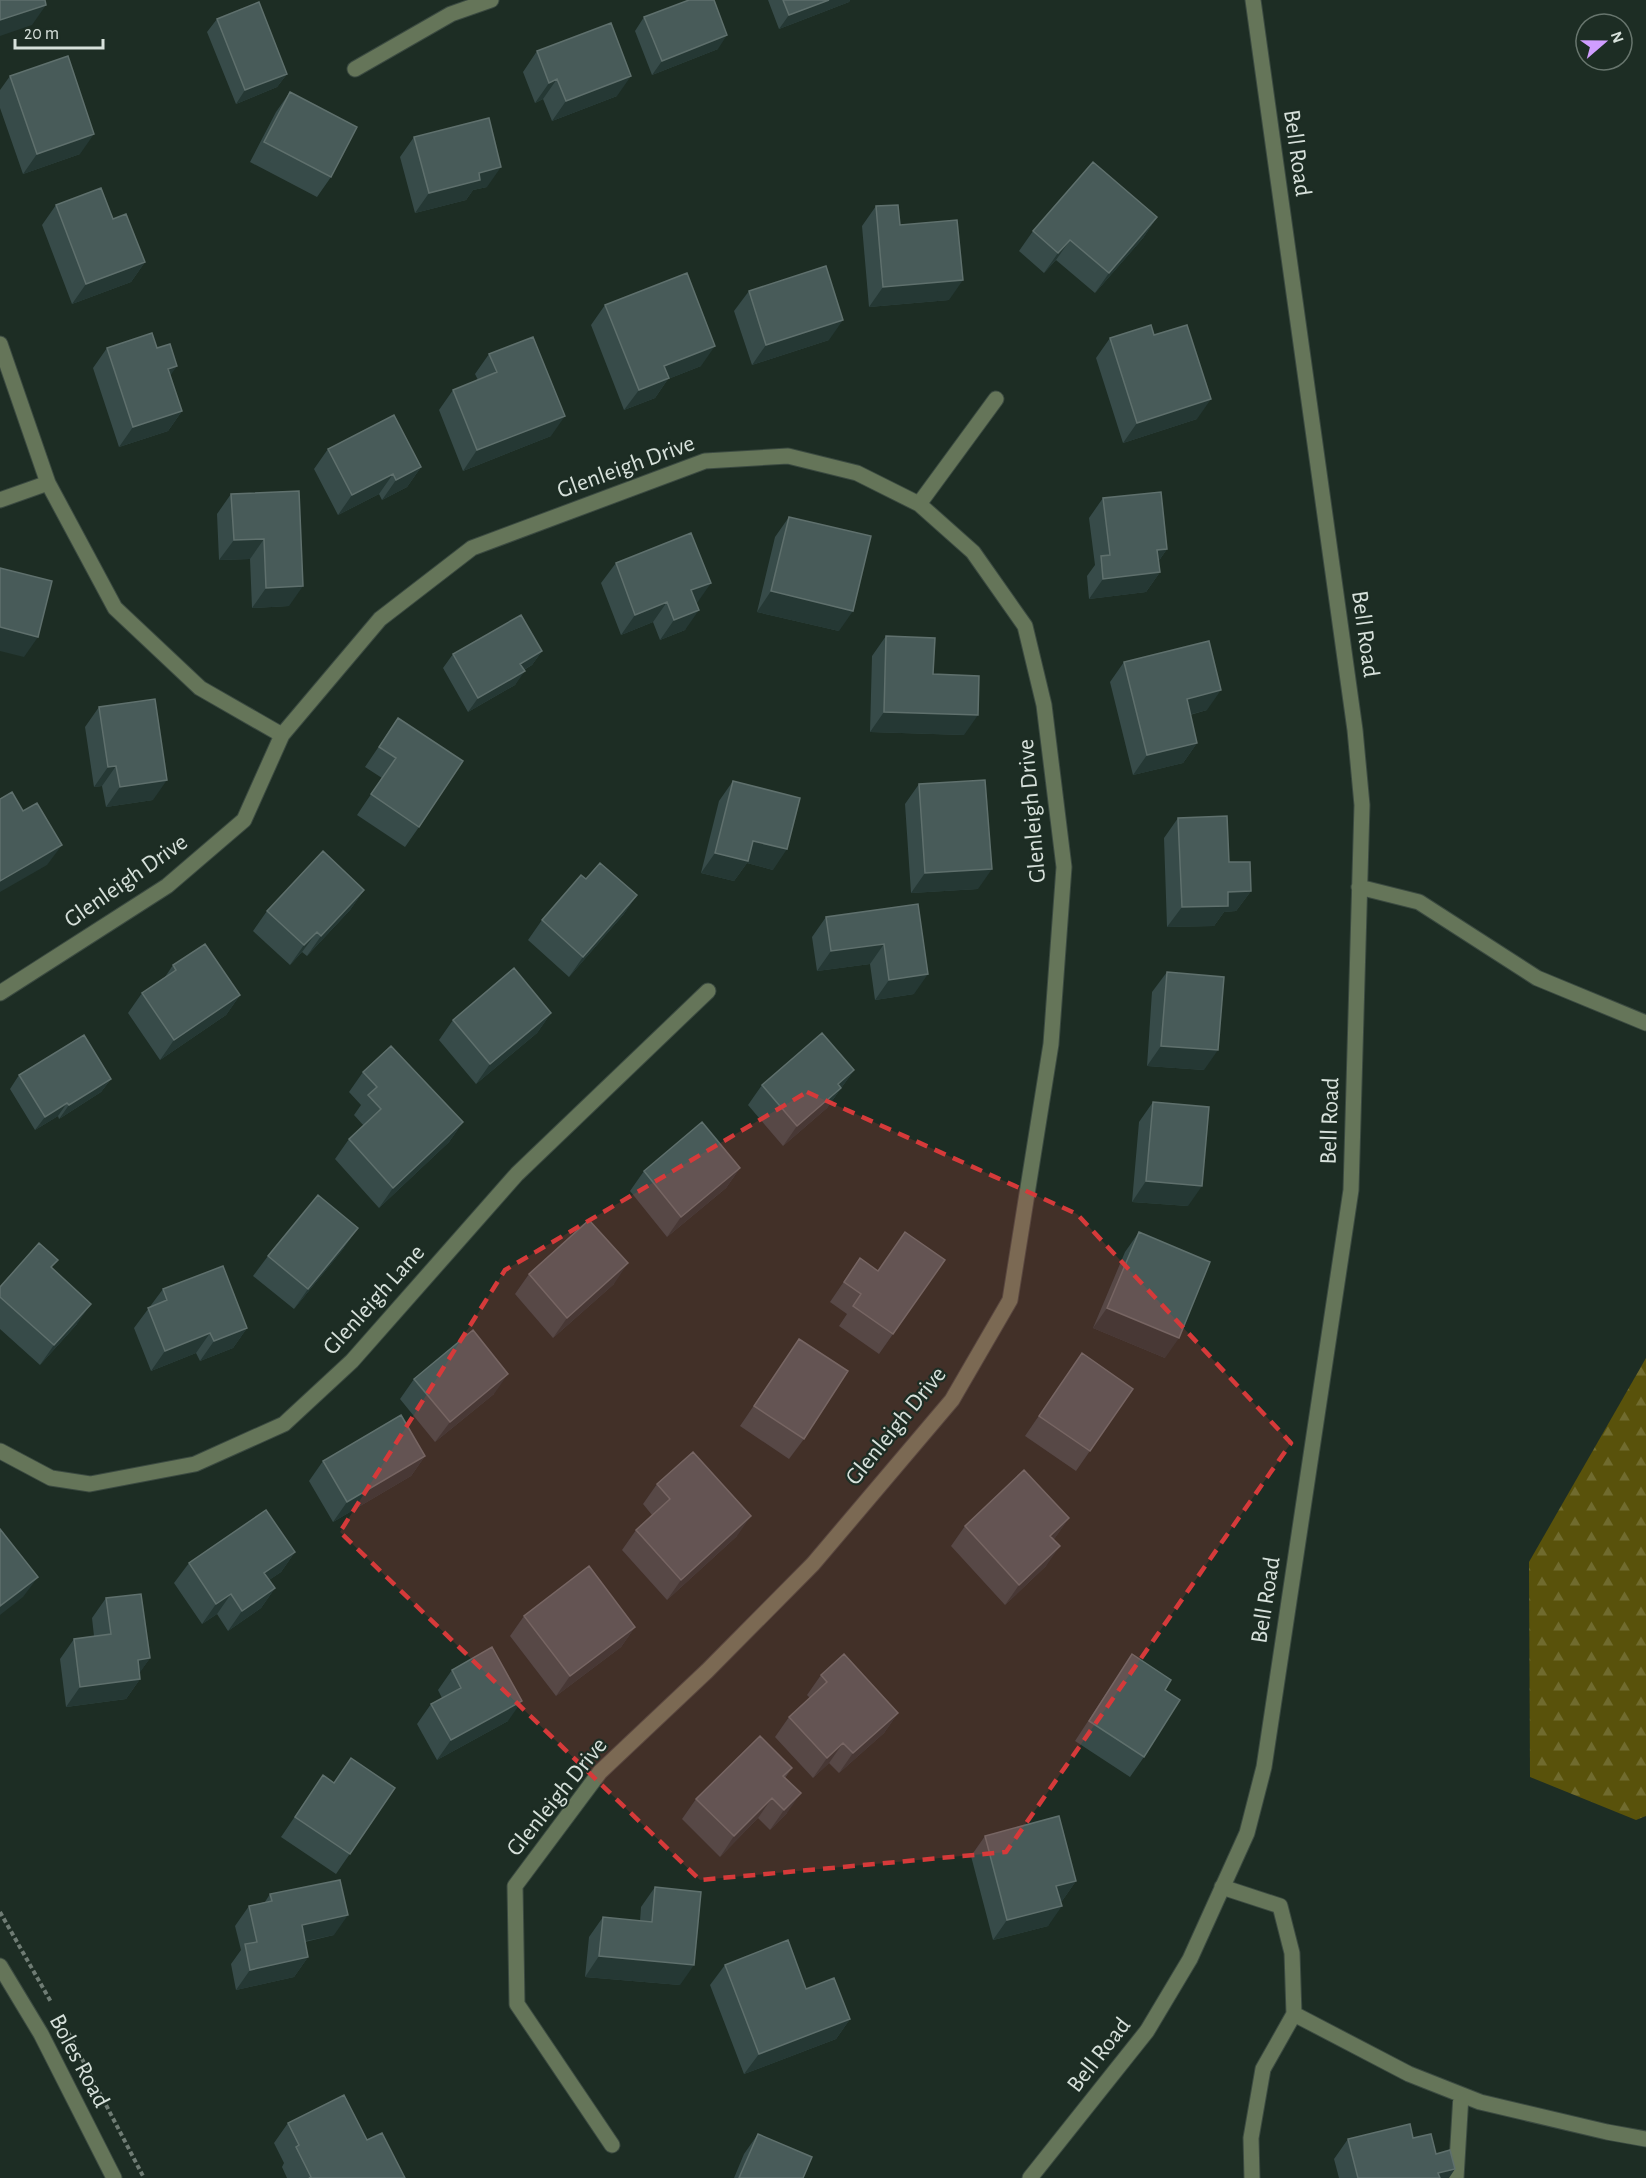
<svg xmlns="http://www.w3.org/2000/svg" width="1646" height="2178" font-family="'Alegreya Sans',sans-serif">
<defs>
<pattern id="forest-firs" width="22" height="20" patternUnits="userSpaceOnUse" patternTransform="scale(1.5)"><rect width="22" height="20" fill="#59520b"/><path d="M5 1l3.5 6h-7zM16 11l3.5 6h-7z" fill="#706b2e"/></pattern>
</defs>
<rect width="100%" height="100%" fill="#1d2d24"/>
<path fill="url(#forest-firs)" d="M1646 1358V1816L1636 1820 1530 1777 1529 1562Z"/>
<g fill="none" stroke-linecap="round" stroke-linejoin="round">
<defs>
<path id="minor" d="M355 69 451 14 491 0
M0 344 48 483 115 608 200 688 282 735
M0 500 48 483
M919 504 996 399
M1359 887 1419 902 1537 978 1646 1023
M0 993 167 886 244 820 282 735 380 619 472 548 705 461 788 456 857 473 919 504 973 552 1025 626 1044 705 1064 867 1051 1044 1010 1300 952 1400 813 1564 707 1671 600 1772 515 1886 517 2004 612 2145
M0 1451 51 1478 90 1484 195 1464 284 1424 352 1361 517 1174 708 991
M1222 1887 1280 1906 1292 1953 1294 2014 1409 2074 1480 2102 1607 2132 1646 2139
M0 1966 41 2034 114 2178
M1030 2178 1147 2031 1190 1959 1247 1833 1264 1767 1351 1190 1362 805 1355 730 1253 0
M1252 2178 1251 2138 1263 2069 1294 2014
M1456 2178 1461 2095"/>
</defs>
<use href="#minor" stroke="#3b4a41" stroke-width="17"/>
<path stroke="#6f7c74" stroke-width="4" stroke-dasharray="4.5 3" stroke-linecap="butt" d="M0 1912 51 2002
M68 2032 144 2178"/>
<use href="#minor" stroke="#657559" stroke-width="15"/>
</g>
<path fill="#374b49" d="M768 0H850L849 2 779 29Z
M644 17 718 49 652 75 635 31Z
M217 19 287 74 277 87 236 104 207 32Z
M537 51 617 96 552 121 543 99 535 103 523 72Z
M10 76 80 154 23 174 0 108V90Z
M290 92 331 177 317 197 250 162 276 112Z
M414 137 487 187 473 190 466 200 415 213 400 157Z
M56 205 113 219 145 262 131 282 72 304 42 225Z
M876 206 900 225 949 300 869 307 862 226Z
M1157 217 1143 238 1095 293 1056 260 1044 273 1019 251 1033 231Z
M749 291 829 340 752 365 734 311Z
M605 305 701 366 668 379 655 398 624 410 591 325Z
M1154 335 1197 419 1123 443 1096 358 1110 338Z
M107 348H157L170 376 182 411 168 431 119 447 93 368Z
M489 354 551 436 463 471 439 410 453 390 478 380 475 374Z
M328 449 421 467 407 487 382 500 379 494 338 515 314 469Z
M299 491 289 606 252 608 250 559 219 560 217 514 231 494Z
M1103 498 1167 549 1158 562 1160 572 1146 592 1089 599 1087 576 1095 565 1089 518Z
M789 517 839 631 757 612 775 537Z
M616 563 696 603 685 630 660 640 653 622 621 635 601 583Z
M886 636 933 674 964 735 870 732 872 656Z
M542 651 532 665 524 670 515 685 468 712 443 668 453 654Z
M1124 662 1207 710 1190 715 1197 743 1183 763 1133 775 1110 682Z
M99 707 153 800 106 807 102 786 94 787 85 727Z
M398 718 419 827 405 847 357 815 382 778 365 767Z
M733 781 773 870 747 863 734 881 701 873 719 801Z
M919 784 978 889 911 893 905 804Z
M1178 818 1229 862 1251 891 1236 911 1224 912 1214 926 1167 927 1164 838Z
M586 879 637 895 623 915 569 977 528 940 542 920Z
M364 890 350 910 307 956 302 952 290 965 253 931 267 911Z
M918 904 914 994 875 1000 870 964 817 971 812 937 826 917Z
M173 965 240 995 226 1015 160 1060 128 1013 142 993 165 977Z
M1167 972 1204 1070 1147 1066 1152 992Z
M551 1013 537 1033 476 1084 439 1040 453 1020Z
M854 1070 827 1108 783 1146 748 1105 762 1085Z
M363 1072 463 1122 449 1142 379 1208 335 1159 349 1139 364 1126 354 1115 361 1105 349 1092Z
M19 1075 111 1079 101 1092 59 1119 58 1116 35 1130 10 1089Z
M1153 1102 1188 1206 1132 1202 1139 1122Z
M740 1168 726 1188 667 1237 630 1191 644 1171Z
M1139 1232 1165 1358 1093 1328 1125 1252Z
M344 1248 294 1309 253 1276 268 1256Z
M860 1258 878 1271 945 1260 879 1354 839 1326 847 1314 830 1302Z
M529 1274 614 1284 553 1338 515 1294Z
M0 1287 77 1324 40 1365 0 1329Z
M163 1289 247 1328 233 1348 200 1361 196 1353 151 1371 134 1328Z
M799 1339 804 1439 789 1459 740 1426Z
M1082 1353 1133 1389 1076 1471 1025 1436Z
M414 1379 494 1394 435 1442 400 1399Z
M425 1456 411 1476 333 1522 309 1481 323 1461Z
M657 1484 737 1536 667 1600 622 1550 636 1530 652 1515 643 1504Z
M1069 1518 1054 1539 1046 1566 1005 1605 951 1546 965 1526Z
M295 1552 281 1572 269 1580 275 1588 261 1608 228 1631 217 1614 202 1624 174 1583 189 1563Z
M106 1598 150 1658 139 1673 140 1679 126 1699 66 1707 60 1659 74 1639 94 1636 92 1618Z
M524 1616 635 1627 621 1647 556 1696 510 1636Z
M1132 1654 1165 1690 1144 1757 1130 1777 1075 1741Z
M452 1670 508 1721 437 1760 417 1724 431 1704 442 1698 438 1690Z
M821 1675 898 1713 884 1733 839 1773 829 1763 813 1778 775 1737 789 1717 810 1698 807 1695Z
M792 1768 785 1778 787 1813 770 1830 758 1818 720 1857 682 1819 696 1799Z
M323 1775 334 1783 395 1788 336 1874 281 1837Z
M985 1836 1076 1881 1062 1901H1060L1048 1926 993 1940 971 1856Z
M655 1887 680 1985 585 1977 589 1937 603 1917 640 1921 641 1907Z
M270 1894 334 1935 305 1942 308 1957 294 1977 236 1990 231 1964 241 1950 235 1926 249 1906 265 1902Z
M725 1965 806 1989 850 2019 836 2039 744 2074 710 1985Z
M288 2123 367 2140 405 2178H287L282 2167 284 2163 274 2143Z
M758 2134 803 2178H734L744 2154Z
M1413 2138 1436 2154 1449 2178H1339L1334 2159 1348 2139Z"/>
<path fill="#253834" d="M829 0H850L849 2 779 29 789 15Z
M46 5 32 25 0 36V20Z
M727 35 718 49 652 75 662 61Z
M287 74 277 87 236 104 245 90Z
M631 76 617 96 552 121 566 101Z
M557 79 543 99 535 103 549 83Z
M94 134 80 154 23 174 37 154Z
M501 167 487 187 473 190 466 200 415 213 429 193 479 173Z
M1157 217 1143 238 1095 293 1109 273Z
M1070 240 1056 260 1044 273 1058 253Z
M145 262 131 282 72 304 86 284Z
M963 280 949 300 869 307 883 287Z
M843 320 829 340 752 365 766 345Z
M715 346 701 366 668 379 655 398 624 410 639 390 664 366Z
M177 366 163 386 168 369Z
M1211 399 1197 419 1123 443 1137 423Z
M182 411 168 431 119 447 133 427Z
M565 416 551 436 463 471 477 450Z
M421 467 407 487 382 500 396 480Z
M393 474 379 494 338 515 352 495Z
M264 539 250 559 219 560 234 540Z
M1167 549 1153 569 1157 550Z
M1160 572 1146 592 1089 599 1103 579Z
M711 583 697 603 691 590Z
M303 586 289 606 252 608 266 588Z
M771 591 853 611 839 631 757 612Z
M667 602 653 622 621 635 635 615Z
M699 610 685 630 660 640 674 620Z
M0 627 38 637 24 657 0 651Z
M542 651 532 665 511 677 520 664Z
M525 671 515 685 468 712 478 698Z
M1221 690 1207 710 1173 719 1187 699Z
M884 712 978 715 964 735 870 732Z
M1197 743 1183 763 1133 775 1147 755Z
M116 766 102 786 94 787 108 767Z
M167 780 153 800 106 807 120 787Z
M753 841 787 849 773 870 747 863 734 881 701 873 715 853Z
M62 845 47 865 0 892V881Z
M992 869 978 889 911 893 925 873Z
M364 890 350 910 307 956 321 936Z
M1251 891 1236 911 1224 912 1214 926 1167 927 1182 907 1228 892Z
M637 895 623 915 569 977 583 957Z
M317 932 302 952 290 965 304 945Z
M884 944 870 964 817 971 831 951Z
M928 974 914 994 875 1000 889 980Z
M240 995 226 1015 160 1060 174 1040Z
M551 1013 537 1033 476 1084 490 1064Z
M1161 1046 1218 1050 1204 1070 1147 1066Z
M854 1070 827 1108 783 1146 797 1126 838 1084Z
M111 1079 101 1092 59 1119 69 1105Z
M67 1103 58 1116 35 1130 45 1117Z
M463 1122 449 1142 379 1208 393 1188Z
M740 1168 726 1188 667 1237 681 1217Z
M1146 1181 1202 1186 1188 1206 1132 1202Z
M358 1228 344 1248 294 1309 308 1289Z
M628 1263 614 1284 553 1338 567 1318Z
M91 1304 77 1324 40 1365 54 1345Z
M1107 1308 1179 1338 1165 1358 1093 1328Z
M247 1328 233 1348 200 1361 214 1341Z
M210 1333 196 1353 151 1371 165 1351Z
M508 1374 494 1394 435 1442 450 1422Z
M425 1456 411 1476 333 1522 347 1502Z
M751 1516 737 1536 667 1600 681 1580Z
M1069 1518 1055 1538 1036 1556 1050 1536Z
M1060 1546 1046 1566 1005 1605 1019 1585Z
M295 1552 281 1572 250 1593 264 1573Z
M38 1577 23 1597 0 1615V1606Z
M275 1588 261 1608 228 1631 242 1611Z
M231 1594 217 1614 202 1624 216 1604Z
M635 1627 621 1647 556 1696 570 1676Z
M150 1658 136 1678 138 1660Z
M140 1679 126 1699 66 1707 80 1687Z
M522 1701 508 1721 437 1760 451 1740Z
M898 1713 884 1733 839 1773 853 1753Z
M843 1743 829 1763 813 1778 827 1758Z
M801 1793 787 1813 770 1830 784 1810Z
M772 1798 758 1818 720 1857 734 1836Z
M1076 1881 1062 1901 1042 1906 1056 1886Z
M1062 1906 1048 1926 993 1940 1007 1920Z
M348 1915 334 1935 287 1945 302 1925Z
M599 1956 694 1965 680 1985 585 1977Z
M308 1957 294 1977 236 1990 250 1970Z
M850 2019 836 2039 744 2074 759 2054Z
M1455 2169 1449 2178H1435L1438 2173Z"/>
<path fill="#485b59" stroke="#5f706d" stroke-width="1.5" d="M0 0H45L46 5 0 20Z
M689 0H714L727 35 662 61 644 17Z
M783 0H829L789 15Z
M259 2 287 74 245 90 217 19Z
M611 23 631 76 566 101 557 79 549 83 537 51Z
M68 56 94 134 37 154 10 76Z
M290 92 357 127 331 177 264 142Z
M489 118 501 167 479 173 480 180 429 193 414 137Z
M1093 162 1157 217 1109 273 1070 240 1058 253 1033 231Z
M101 188 113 219 126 214 145 262 86 284 56 205Z
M898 205 900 225 957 220 963 280 883 287 876 206Z
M826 266 843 320 766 345 749 291Z
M687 273 715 346 664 366 669 378 639 390 605 305Z
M1151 325 1154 335 1187 325 1211 399 1137 423 1110 338Z
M152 333 157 348 170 344 177 366 168 369 182 411 133 427 107 348Z
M533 337 565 416 477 450 453 390 497 372 489 354Z
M394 415 421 467 396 480 393 474 352 495 328 449Z
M299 491 303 586 266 588 264 539 234 540 231 494Z
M1161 492 1167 549 1157 550 1160 572 1103 579 1101 556 1110 555 1103 498Z
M789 517 871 536 853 611 771 591Z
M691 533 711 583 691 590 699 610 674 620 667 602 635 615 616 563Z
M0 568 52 581 38 637 0 627Z
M521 615 542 651 520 664 525 671 478 698 453 654Z
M886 636 935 638 933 674 979 676 978 715 884 712Z
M1209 641 1221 690 1187 699 1197 743 1147 755 1124 662Z
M155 699 167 780 120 787 116 766 108 767 99 707Z
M398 718 463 761 419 827 371 794 396 758 379 747Z
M985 780 992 869 925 873 919 784Z
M733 781 800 798 787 849 753 841 748 861 715 853Z
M12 792 23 811 37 803 62 845 0 881V799Z
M1227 816 1229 862H1250L1251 891 1228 892V906L1182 907 1178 818Z
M323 851 364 890 321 936 317 932 304 945 267 911Z
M600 863 637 895 583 957 542 920 581 875 586 879Z
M918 904 928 974 889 980 884 944 831 951 826 917Z
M205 944 240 995 174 1040 142 993 176 970 173 965Z
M514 968 551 1013 490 1064 453 1020Z
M1167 972 1224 977 1218 1050 1161 1046Z
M822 1033 854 1070 838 1084 841 1088 797 1126 762 1085Z
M84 1035 111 1079 69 1105 67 1103 45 1117 19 1075Z
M391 1046 463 1122 393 1188 349 1139 381 1109 368 1095 377 1087 363 1072Z
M1153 1102 1209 1107 1202 1186 1146 1181Z
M702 1122 740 1168 681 1217 644 1171Z
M318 1195 358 1228 308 1289 268 1256Z
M589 1220 628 1263 567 1318 529 1274Z
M905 1232 945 1260 893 1334 853 1306 861 1294 844 1282 860 1258 878 1271Z
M1139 1232 1210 1262 1179 1338 1107 1308Z
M39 1243 58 1260 51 1267 91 1304 54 1345 0 1297V1287Z
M223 1266 247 1328 214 1341 210 1333 165 1351 148 1308 167 1300 163 1289Z
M473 1330 508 1374 450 1422 414 1379Z
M799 1339 848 1371 804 1439 754 1406Z
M1082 1353 1133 1389 1090 1451 1039 1416Z
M401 1415 425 1456 347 1502 323 1461Z
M693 1452 751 1516 681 1580 636 1530 670 1499 657 1484Z
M1024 1470 1069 1518 1050 1536 1060 1546 1019 1585 965 1526Z
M266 1510 295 1552 264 1573 275 1588 242 1611 231 1594 216 1604 189 1563Z
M0 1529 38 1577 0 1606Z
M589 1566 635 1627 570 1676 524 1616Z
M141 1594 150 1658 138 1660 140 1679 80 1687 74 1639 111 1634 106 1598Z
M492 1647 522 1701 451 1740 431 1704 461 1688 452 1670Z
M844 1654 898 1713 853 1753 843 1743 827 1758 789 1717 827 1682 821 1675Z
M1132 1654 1171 1680 1165 1690 1180 1700 1144 1757 1089 1721Z
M760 1736 792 1768 783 1776 801 1793 784 1810 772 1798 734 1836 696 1799Z
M351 1758 395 1788 350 1854 295 1817 323 1775 334 1783Z
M1059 1816 1076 1881 1056 1886 1062 1906 1007 1920 985 1836Z
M340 1880 348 1915 302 1925 308 1957 250 1970 245 1944 257 1942 249 1906 272 1901 270 1894Z
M655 1887 701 1892 694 1965 599 1956 603 1917 652 1922Z
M788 1940 806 1989 834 1978 850 2019 759 2054 725 1965Z
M344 2095 367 2140 382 2133 405 2178H309L311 2177 296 2147 299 2145 288 2123Z
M1410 2124 1413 2138 1431 2134 1436 2154 1450 2150 1455 2169 1438 2173 1440 2178H1358L1348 2139Z
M758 2134 812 2157 803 2178H739Z"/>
<path fill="#d63a3a" fill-opacity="0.2" stroke="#d63a3a" stroke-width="4.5" stroke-dasharray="12 8" stroke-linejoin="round" d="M807 1092 1077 1214 1291 1443 1006 1852 700 1880 340 1532 505 1270Z"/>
<g text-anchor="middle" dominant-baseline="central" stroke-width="4.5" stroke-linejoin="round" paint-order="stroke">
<g font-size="24" fill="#d7e1db" stroke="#1d2d24">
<text transform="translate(1297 153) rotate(82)">Bell Road</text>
<text transform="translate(626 467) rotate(-20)">Glenleigh Drive</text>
<text transform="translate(1365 634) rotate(82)">Bell Road</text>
<text transform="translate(1032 811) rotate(-95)">Glenleigh Drive</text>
<text transform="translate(126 881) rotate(-35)">Glenleigh Drive</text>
<text transform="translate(1330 1121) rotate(-88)">Bell Road</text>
<text transform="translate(374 1300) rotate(-48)">Glenleigh Lane</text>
<text transform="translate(896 1426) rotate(-51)">Glenleigh Drive</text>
<text transform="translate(1266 1600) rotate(-81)">Bell Road</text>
<text transform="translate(557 1797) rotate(-51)">Glenleigh Drive</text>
<text transform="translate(1099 2055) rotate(-52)">Bell Road</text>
<text transform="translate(79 2061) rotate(62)">Boles Road</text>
</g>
</g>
<g transform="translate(1604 42) rotate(70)"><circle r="28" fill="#1d2d24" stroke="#67756d" stroke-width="1.5"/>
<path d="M0-4.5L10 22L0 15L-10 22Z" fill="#d09dff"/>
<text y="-9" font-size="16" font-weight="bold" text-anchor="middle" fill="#d7e1db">N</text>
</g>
<path d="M15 39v9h88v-9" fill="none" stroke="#d7e1db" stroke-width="3"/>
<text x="24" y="39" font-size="18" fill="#d7e1db" stroke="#1d2d24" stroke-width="4.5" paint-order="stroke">20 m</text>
</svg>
